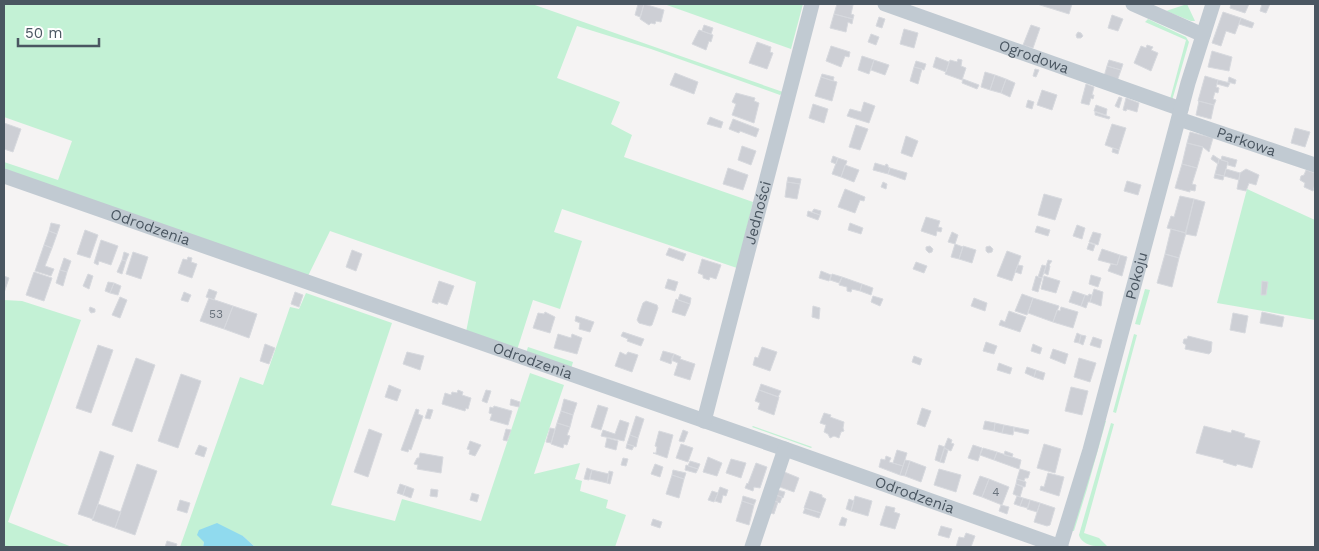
<svg xmlns="http://www.w3.org/2000/svg" width="1319" height="551" font-family="'Work Sans',sans-serif">
<rect width="100%" height="100%" fill="#f5f3f3"/>
<path fill="#c3f1d5" d="M4 4H532L783 92 780 95 651 49 577 26 557 78 620 102 611 124 632 135 624 157 753 202 737 268 562 209 554 232 582 241 560 309 533 300 517 350 466 332 476 282 330 231 308 276 4 170V162L58 180 72 141 4 117Z
M664 4H803L791 49Z
M1187 4 1195 21H1191L1166 11Z
M1148 19 1186 37 1189 42 1171 104 1169 103 1186 40 1145 22Z
M1247 189 1315 220V320L1217 303Z
M1145 289 1150 290 1140 325 1135 324Z
M306 293 392 323 331 505 395 521 402 499 481 521 530 373 564 385 534 474 580 463 575 479 582 481 580 491 608 500 606 508 626 515 615 547H255L243 536 204 542 203 547H180L240 377 263 385 290 307 299 309Z
M4 300 22 301 81 320 8 522 72 547H4Z
M1134 334 1137 335 1116 413 1113 412Z
M528 347 573 362 571 369 526 353Z
M1104 421H1106L1087 489 1074 531H1072Z
M1111 423 1114 424 1084 533 1099 538 1108 547C1098 547 1082 546 1079 535Z
M753 426 812 447 811 448 752 427Z"/>
<path fill="#90daee" d="M217 523 243 536 255 547H203L204 542 197 535 199 530Z"/>
<path fill="#cdcfd5" stroke="#d7d9de" d="M638 4H644L640 17 635 15Z
M644 4 664 10 661 22 656 21 655 24 651 23 649 25 640 19Z
M837 4 853 5 851 14 854 15 853 19 834 14Z
M1037 4H1072L1069 14Z
M1231 4H1249L1245 13 1230 8Z
M1262 4H1270L1266 13 1260 11Z
M1223 12 1241 18 1235 34 1226 31 1221 46 1212 43Z
M834 14 853 19 852 24 848 22 846 32 830 28Z
M1112 15 1123 19 1118 31 1108 28Z
M879 17 885 19 882 28 876 26Z
M1241 18 1254 23 1252 28 1239 24Z
M704 25 713 28 711 34 702 31Z
M1031 25 1040 28 1033 48 1023 45Z
M904 29 918 33 914 48 900 44Z
M699 30 713 35 711 42 709 41 706 50 692 44Z
M1078 32 1081 33 1083 36 1081 38H1077L1076 35Z
M871 34 879 37 876 45 868 42Z
M757 42 771 47 770 52 773 53 767 69 749 63Z
M1147 45 1153 47 1151 50 1158 53 1151 71 1134 63 1141 46 1146 48Z
M831 46 850 52 849 57 845 56 841 67 826 61Z
M1212 51 1232 57 1229 71 1208 67Z
M862 56 874 60 869 74 858 70Z
M936 57 949 62 946 72 933 67Z
M958 59 962 60 961 66 966 68 962 80 945 74 950 60 957 62Z
M874 60 889 65 885 75 871 70Z
M1109 60 1123 64 1121 70 1107 66Z
M916 61 926 64 924 70 914 67Z
M1107 66 1121 70 1116 84 1103 80Z
M914 67 922 69 918 84 910 81Z
M1035 69 1039 70 1036 77 1033 76Z
M985 72 995 75 990 90 981 87Z
M675 73 698 82 694 94 670 85Z
M822 74 834 77 833 81 821 77Z
M995 75 1006 79 1001 93 990 90Z
M1205 76 1218 80 1216 87 1219 88 1218 93 1215 92 1213 99 1216 100 1214 105 1198 101Z
M821 77 837 82 832 101 815 96Z
M1229 77 1236 80 1235 84 1228 82Z
M963 79 979 85 977 89 962 83Z
M1006 79 1015 83 1010 97 1001 93Z
M1218 80 1230 83 1228 87 1217 84Z
M1086 84 1094 87 1092 95H1094L1093 99 1091 98 1089 105 1081 103Z
M1042 90 1057 95 1052 110 1037 105Z
M736 93 755 98 754 101 759 103 754 123 732 115 736 104 732 102Z
M1119 97 1122 98 1119 108 1115 106Z
M1126 98 1139 103 1137 112 1127 109 1126 111 1123 110Z
M1028 100 1034 102 1032 109 1026 107Z
M1199 101 1214 105 1211 119 1196 115Z
M864 102 875 106 869 123 847 116 850 109 861 112Z
M813 104 828 109 824 123 809 118Z
M1096 105 1107 109 1106 115 1094 111Z
M1095 112 1110 117 1109 119 1095 115Z
M710 117 723 122 721 128 707 124Z
M733 119 759 129 756 137 740 131 739 133 729 129Z
M4 123 21 129 13 152 4 149Z
M1112 124 1126 128 1119 150 1105 145Z
M856 125 868 129 860 150 849 147Z
M1295 128 1310 132 1305 147 1291 143Z
M1190 132 1213 138 1209 152 1203 147 1187 143Z
M906 136 918 141 912 157 901 153Z
M1187 143 1203 147 1197 168 1182 164Z
M742 146 756 151 751 165 738 160Z
M1113 148 1119 150 1118 154 1112 152Z
M1213 155 1219 159 1218 164 1211 159Z
M833 156 838 158 836 164 831 162Z
M1222 156 1237 160 1235 167 1228 165V162L1221 160Z
M838 158 847 161 841 177 832 174Z
M1219 159 1228 162 1224 176 1215 174Z
M875 163 885 166 886 164 888 165V167L890 168 888 174 873 170Z
M1182 164 1197 168 1192 184 1196 185 1195 191 1190 190V192L1175 188Z
M845 165 859 170 854 182 841 177Z
M728 168 748 175 743 190 723 184Z
M890 168 907 173 905 180 888 174Z
M1226 169 1240 173 1239 180 1224 176Z
M1246 169 1259 175 1256 185 1249 183 1246 191 1237 189 1240 173Z
M1306 170 1315 173V184L1313 191 1304 187 1305 183 1300 180 1301 176 1304 175Z
M1215 174 1224 176 1223 180 1214 178Z
M788 177 801 179 800 184 787 182Z
M1127 181 1141 185 1138 195 1124 191Z
M787 182 800 184 797 199 785 197Z
M883 182 887 184 886 189 881 187Z
M845 189 865 197 864 201 860 200 855 213 838 207Z
M1044 194 1062 199 1055 220 1038 215Z
M1180 196 1194 199 1186 233 1167 228 1171 216 1174 217Z
M1194 199 1205 202 1196 236 1185 234Z
M814 209 821 211 820 215 812 212Z
M808 211 820 215 818 220 807 216Z
M926 217 940 221 938 227 942 228 941 232 937 231 936 236 921 231Z
M51 223 60 225 57 234 49 231Z
M850 223 863 228 861 234 848 230Z
M1077 225 1085 228 1082 239 1073 236Z
M1037 226 1050 230 1048 236 1035 232Z
M1171 229 1186 233 1179 258 1165 254Z
M85 230 98 235 90 258 77 254Z
M49 231 57 234 52 248 44 245Z
M952 232 958 235 955 244 948 242Z
M1093 232 1101 234 1098 245 1089 242Z
M101 240 118 246 111 265 99 261 98 265 94 263Z
M1089 243 1095 245 1093 251 1087 249Z
M955 244 963 247 959 259 951 257Z
M44 245 52 248 45 266 54 269 51 276 35 271Z
M930 246 933 249 932 252 929 253 926 250V247Z
M963 246 976 250 972 263 959 259Z
M990 246 993 249 992 252 988 253 986 251V247Z
M669 248 686 254 683 261 666 255Z
M1102 249 1120 255 1117 265 1098 260Z
M352 250 362 254 356 271 346 267Z
M1007 251 1021 256 1012 281 997 276Z
M124 252 129 254 126 261 122 260Z
M133 252 148 257 141 279 126 274Z
M1165 254 1179 258 1172 287 1157 283Z
M1120 255 1127 257 1122 276 1108 271 1111 264 1117 265Z
M188 257 192 258 191 262 197 264 192 278 178 273 183 259 187 260Z
M64 258 71 261 67 272 60 270Z
M702 259 721 265 716 279 710 277 709 280 703 278V275L698 273Z
M122 260 126 261 122 274 117 272Z
M1048 260 1052 261 1049 265 1050 266 1048 275 1044 273Z
M916 262 927 266 924 273 913 269Z
M1018 265 1023 266 1021 274 1015 272Z
M1042 265 1046 266 1042 278 1038 277Z
M60 270 67 272 63 286 56 283Z
M821 271 831 275 829 281 819 278Z
M34 272 52 278 44 301 26 295Z
M88 274 93 276 89 289 83 286Z
M832 274 842 277 839 283 830 280Z
M1091 275 1101 278 1098 287 1089 284Z
M4 276 9 278 4 293Z
M1036 276 1042 278 1038 292 1032 290Z
M1044 276 1060 281 1056 293 1041 289Z
M842 277 862 284 860 291 852 289 851 292 847 291V287L839 285Z
M668 279 678 282 675 291 665 288Z
M439 281 454 286 447 305 438 302V304L432 302Z
M1262 281 1268 282 1266 295H1261Z
M108 282 114 283 110 293 105 291Z
M114 283 121 286 118 295 110 293Z
M862 284 873 288 871 295 860 291Z
M209 289 217 292 214 300 206 297Z
M1094 289 1103 292 1101 306 1090 302Z
M1073 291 1085 295 1081 306 1069 302Z
M184 292 191 295 188 302 181 300Z
M295 292 303 295 299 307 291 304Z
M680 294 691 298 690 304 678 300Z
M1022 294 1033 298 1027 315 1015 311Z
M1089 294 1092 295 1090 302H1088L1086 308 1081 306 1085 295 1088 296Z
M873 296 883 299 880 306 871 302Z
M120 297 127 300 120 318 112 315Z
M209 298 233 306 224 329 200 321Z
M974 298 987 303 985 311 971 306Z
M1033 298 1059 306 1053 322 1028 313Z
M676 299 690 304 685 316 672 312Z
M646 301 657 305 658 308 652 325 650 326 639 323 637 320 643 303Z
M233 306 257 314 249 338 224 329Z
M813 306 820 308 819 319 812 317Z
M90 307 95 309V312L91 313 89 310Z
M1061 307 1078 312 1073 328 1053 322 1057 310 1060 311Z
M1009 311 1026 317 1020 332 999 325 1001 320 1005 322Z
M545 312 555 317 550 333 533 328 538 313 544 314Z
M1262 312 1284 317 1282 327 1260 323Z
M1233 313 1248 316 1245 333 1230 330Z
M576 316 594 322 590 332 579 329 580 323 575 321Z
M623 332 644 339 641 346 627 341 628 339 621 336Z
M1077 333 1081 335 1079 343 1074 342Z
M558 334 571 338 572 334 582 338 577 354 554 348Z
M1081 335 1086 336 1083 345 1079 343Z
M1188 336 1212 342 1211 352 1209 354 1185 349 1186 345 1183 343 1184 339H1187Z
M1093 337 1102 340 1100 348 1090 345Z
M986 342 997 346 994 354 983 351Z
M265 344 275 348 269 364 260 361Z
M1033 344 1042 348 1040 354 1031 351Z
M98 345 113 350 91 413 76 408Z
M762 347 777 352 770 371 753 365 755 357 758 358Z
M1053 349 1068 354 1065 364 1050 358Z
M663 351 674 354 671 364 660 360Z
M407 352 424 356 420 370 403 364Z
M620 352 626 355 628 352 638 355 632 372 615 366Z
M674 354 681 357 680 359 695 364 690 380 674 375 678 363 671 360Z
M914 356 922 359 920 365 912 362Z
M136 358 155 365 132 432 112 425Z
M1079 358 1096 363 1090 382 1074 377Z
M999 363 1012 368 1010 374 997 370Z
M1027 367 1036 370 1034 377 1025 373Z
M1036 370 1045 373 1043 380 1034 377Z
M181 374 201 381 178 448 158 441Z
M761 384 781 391 778 397 759 390Z
M389 385 401 390 397 401 385 397Z
M1071 387 1088 391 1082 415 1065 411Z
M458 390 463 392 462 395 471 398 468 409 466 408 465 411 442 404 445 393 451 395 452 392 457 393Z
M486 390 491 391 487 403 482 401Z
M759 390 779 397 774 415 758 409 760 403 755 401Z
M511 399 520 402 519 407 510 405Z
M564 399 577 403 573 415 561 411Z
M598 405 608 408 601 430 591 427Z
M494 406 512 411 508 425 490 420 492 414 489 413 490 407 493 408Z
M922 408 931 411 925 427 917 424Z
M416 409 419 410 418 414 423 416 411 450 409 449 408 452 401 450Z
M428 409 433 410 430 419 425 418Z
M561 411 573 415 570 427 557 423Z
M824 413 831 415 830 417 844 422 843 428 844 431 841 432 839 438 834 436 830 438 828 434 824 432 826 425 820 423Z
M636 416 644 419 638 438 630 435Z
M620 420 629 423 624 441 601 436 603 430 615 434Z
M985 421 995 423 994 431 983 429Z
M557 423 570 427 567 435 570 436 567 445 564 444 563 448 551 444Z
M995 423 1004 425 1002 433 994 431Z
M1004 425 1014 427 1013 435 1002 433Z
M1204 426 1231 433 1232 430 1245 434 1244 437 1260 441 1252 468 1237 464 1236 466 1223 462 1224 460 1196 453Z
M1014 427 1029 430 1028 434 1014 431Z
M550 428 555 429 551 443 546 442Z
M369 429 382 434 368 477 354 472Z
M506 429 511 430 507 441 503 440Z
M683 430 688 432 684 442 679 441Z
M659 431 673 435 667 458 653 453H656L657 447 655 446Z
M630 435 638 438 636 447 627 444Z
M607 438 618 441 616 450 605 447Z
M948 438 952 440 951 443 954 444 951 451 944 448Z
M470 441 481 445 475 456 469 454 470 450 467 449Z
M627 444 634 446 632 450 626 448Z
M681 444 693 448 688 462 676 458Z
M1044 444 1061 449 1055 473 1037 468Z
M199 445 207 448 204 457 195 454Z
M939 445 945 447 940 462 935 460Z
M973 445 982 448 978 461 968 458Z
M944 448 948 450 944 463 940 462Z
M983 448 997 452 994 460 980 455Z
M897 450 907 453 903 466 893 463Z
M100 451 114 456 93 519 78 514Z
M1005 451 1013 454 1012 457 1004 455Z
M997 452 1021 460 1019 469 994 460Z
M420 453 443 457 441 473 417 469 418 465 414 464 417 458H419Z
M886 456 891 458 889 462 903 466 900 475 879 467 881 459 885 460Z
M708 457 722 463 717 476 703 472Z
M623 458 628 459 626 466 621 465Z
M731 459 746 463 741 478 726 473Z
M905 460 910 461 905 476 900 475Z
M690 461 700 464 698 469 688 466Z
M910 461 926 467 921 482 905 476Z
M756 463 767 467 760 488 754 487 753 491 745 488 747 483 748 484Z
M137 464 157 471 135 535 115 528Z
M655 464 663 467 660 477 651 474Z
M686 465 698 469 696 473 685 470Z
M587 468 592 470 589 480 584 479Z
M939 469 961 475 956 492 934 485Z
M1020 469 1030 472 1028 478H1025L1024 481 1017 479Z
M592 470 609 474 607 483 590 479Z
M673 470 686 473 684 479 672 475Z
M609 471 613 472 610 484 607 483Z
M782 471 799 478 794 492 777 486Z
M1048 473 1064 477 1059 496 1040 490 1041 486 1044 487Z
M672 475 684 479 679 498 666 494Z
M980 476 989 479 982 497 973 494Z
M989 479 1009 487 1002 505 982 497Z
M1017 479 1026 482 1025 487 1016 484Z
M400 484 406 486 403 495 397 493Z
M1016 484 1023 487 1020 497 1013 494Z
M406 486 414 489 411 498 403 495Z
M720 487 728 490 726 496 723 495 721 503 715 501Z
M431 489 438 490 437 497 430 496Z
M774 489 785 492 783 498 773 494Z
M712 491 718 493 714 502 708 500Z
M810 491 822 495V497L826 499 821 513 804 508Z
M472 493 479 495 477 502 470 500Z
M773 494 782 497 780 503 771 500Z
M743 496 756 500 754 505 742 501Z
M855 496 872 501 868 516 851 511Z
M1017 496 1023 498 1020 506 1014 504Z
M1023 498 1030 500 1028 508 1020 506Z
M849 499 854 501 851 511 846 509Z
M180 500 190 503 187 513 177 510Z
M771 500 778 502 774 514 767 512Z
M1030 500 1040 503 1037 512 1027 509Z
M742 501 754 505 749 525 736 521Z
M1040 503 1055 508 1050 525 1047 526 1034 522Z
M98 504 121 512 115 528 92 520Z
M1001 505 1009 507 1007 514 999 511Z
M886 506 895 508 894 512 900 514 895 529 880 525Z
M805 508 821 513 819 518 803 513Z
M842 517 847 519 845 526 839 525Z
M653 519 662 522 660 528 651 525Z
M941 526 952 529 949 538 938 535Z
M966 533 975 536 971 547H956L959 537 964 538Z
M167 541 177 544 176 547H165Z"/>
<g fill="none" stroke-linecap="round" stroke-linejoin="round">
<g stroke="#c1cad2" stroke-width="15">
<path id="s1" d="M885 4 1181 109"/>
<path d="M1133 4 1203 35"/>
<path id="s2" d="M1179 119 1315 165"/>
<path id="s3" d="M4 176 785 449 1061 547"/>
<path id="s4" d="M704 421 812 4"/>
<path d="M752 547 785 449"/>
<path id="s5" d="M1060 547 1090 450 1188 83 1213 4"/>
</g>
</g>
<g text-anchor="middle" dominant-baseline="central" stroke-width="4.5" stroke-linejoin="round" paint-order="stroke">
<g font-size="12" fill="#6b747e">
<text x="216" y="314">53</text>
<text x="996" y="492">4</text>
</g>
<g font-size="15" fill="#4a5661" stroke="#fff">
<text stroke="none"><textPath href="#s1" startOffset="158">Ogrodowa</textPath></text>
<text stroke="none"><textPath href="#s2" startOffset="71">Parkowa</textPath></text>
<text stroke="none"><textPath href="#s4" startOffset="215">Jedności</textPath></text>
<text stroke="none"><textPath href="#s3" startOffset="155">Odrodzenia</textPath></text>
<text stroke="none"><textPath href="#s5" startOffset="282">Pokoju</textPath></text>
<text stroke="none"><textPath href="#s3" startOffset="560">Odrodzenia</textPath></text>
<text stroke="none"><textPath href="#s3" startOffset="965">Odrodzenia</textPath></text>
</g>
</g>
<rect width="1319" height="551" fill="none" stroke="#4a5661" stroke-width="10"/>
<path d="M18 38v8h81v-8" fill="none" stroke="#4a5661" stroke-width="2.5"/>
<text x="25" y="38" font-size="15" fill="#4a5661" stroke="#ffffff" stroke-width="4" paint-order="stroke">50 m</text>
</svg>
